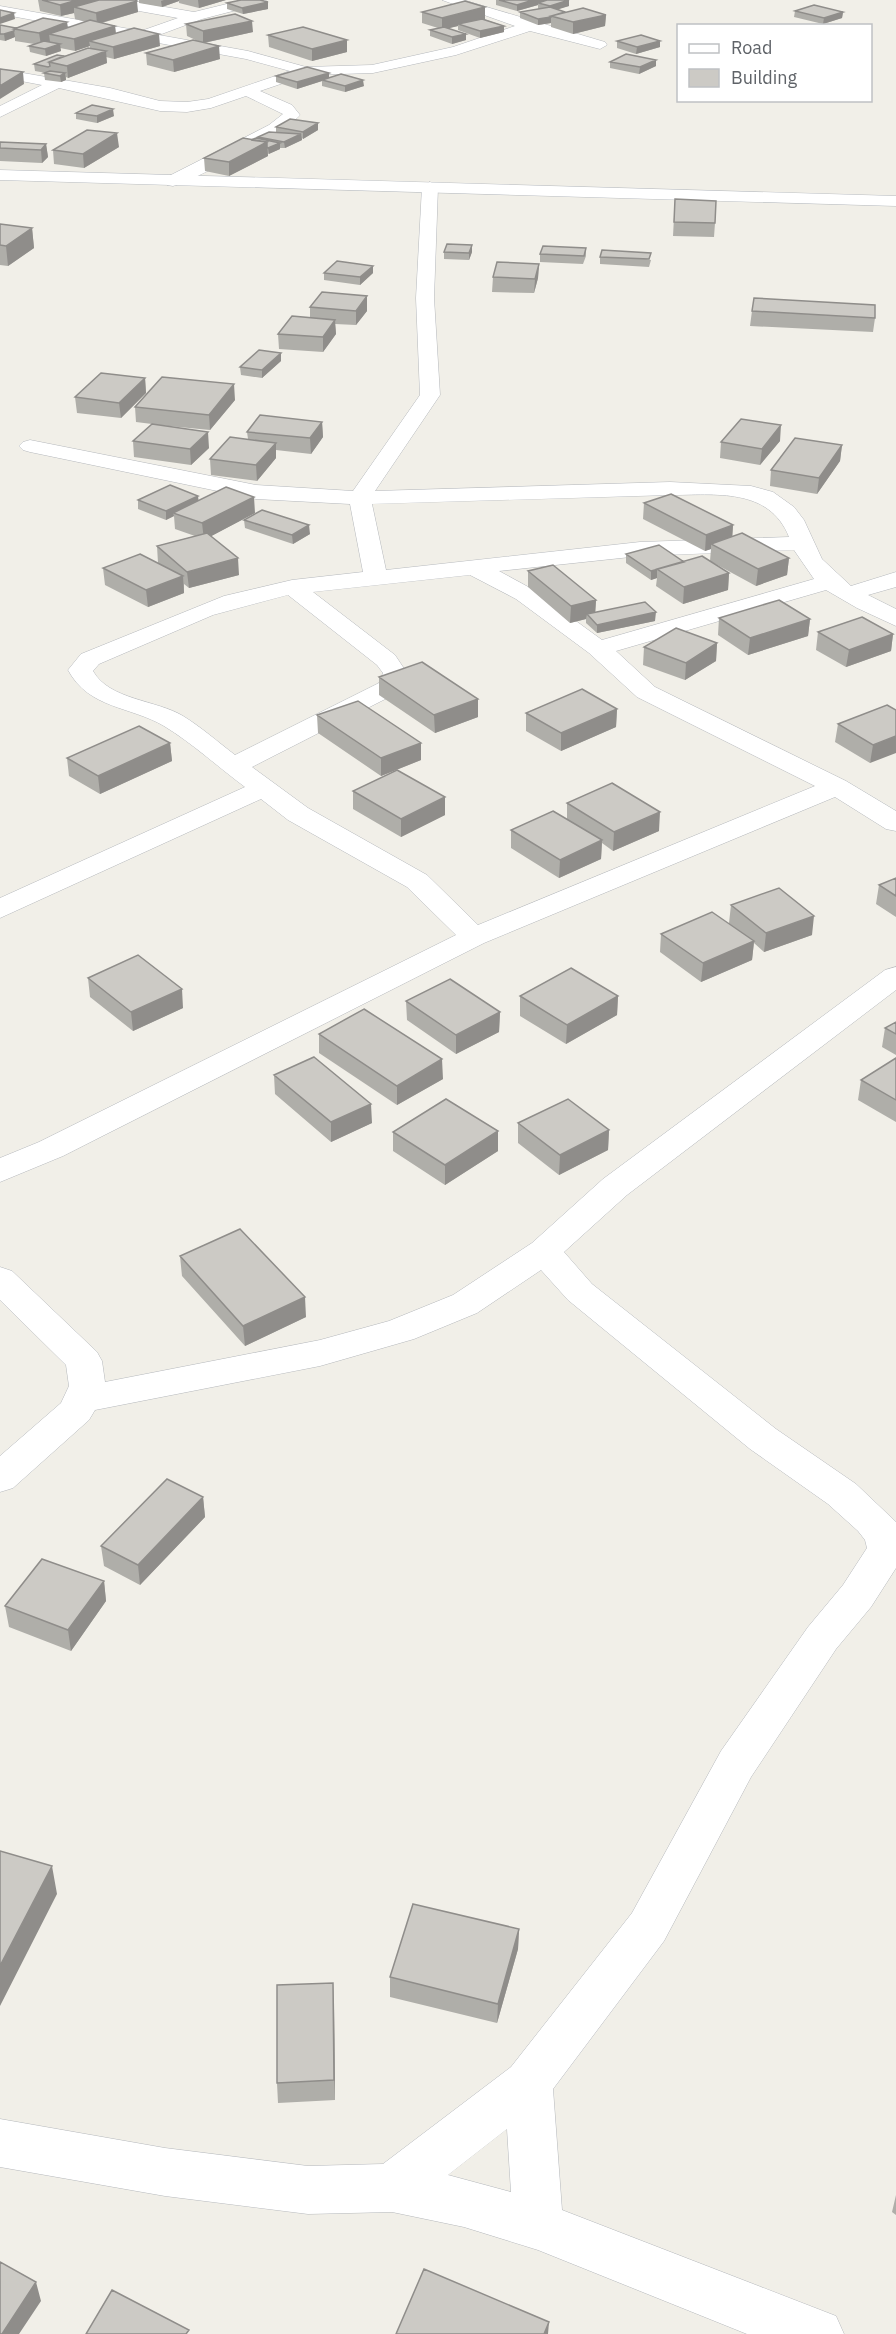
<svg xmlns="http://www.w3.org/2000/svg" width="896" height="2334" viewBox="0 0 896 2334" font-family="'IBM Plex Sans',sans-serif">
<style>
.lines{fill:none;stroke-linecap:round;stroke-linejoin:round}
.street-casing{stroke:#b5b8bc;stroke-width:1}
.secondary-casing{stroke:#b6babf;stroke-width:1}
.street{fill:#fff;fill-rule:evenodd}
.secondary{fill:#fff;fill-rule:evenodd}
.wall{fill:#afaea9}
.shaded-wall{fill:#8f8d8a}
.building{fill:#cccac5;stroke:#8f8d8a;stroke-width:1.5}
</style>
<rect width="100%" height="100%" fill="#f1efe8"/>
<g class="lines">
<g class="street-casing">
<path id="street" d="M125,0H146L142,3L194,12L243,0H266L264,3L202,19L159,35L248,51L306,67L372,65L453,47L515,26L442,0H463L605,42L607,45L600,49L530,31L456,55L373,73L307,75L260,91L292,105L300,115C289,130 193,181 173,186L167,185L165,181L167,177L269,125L283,114L246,96L211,108L187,112L160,111L59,88L0,117V106L42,85L0,77V69L110,88L160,101L187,102L208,99L290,71L246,59L0,14V6L141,31L178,18L128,9L123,3Z
M430,182L438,187L434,298L440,395L375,491L670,482L751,486L773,492L794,507L804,520L822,559L851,586L896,572V587L868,595L896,609V626L857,608L826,590L616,651L655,687L846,781L896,811V831L886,829L835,797L484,943L63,1156L0,1182V1158L39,1142L456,935L407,887L288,820L261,799L0,918V898L245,787C218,767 192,743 164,726C130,706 89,709 68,670L81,654L224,596L292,580L363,572L350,504L256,499L30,452L23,450L19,446L23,442L30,440L256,485L353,491L420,395L416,298L422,187ZM670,495C715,495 769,487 789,537L640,542L386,570L372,504ZM794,550L814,579L602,640L532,589L499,571L640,556ZM470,575L516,599L589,653L637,697L815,786L478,925L427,875L308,808L252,767L399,692L407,673L395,655L313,592ZM288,595L377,665L383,673L379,683L235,755C218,742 201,727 183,716C157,700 109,700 93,671L99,664L213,615Z
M896,967V990L627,1195L564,1252L592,1284L776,1429L856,1484L896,1522V1568L871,1607L836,1649L751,1777L664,1941L553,2089L562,2210L836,2316L844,2334H747L538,2250L464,2227L392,2212L308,2214L165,2196L0,2167V2119L165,2148L308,2166L383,2164L511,2067L632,1913L721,1751L808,1627L843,1585L867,1548L865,1540L858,1531L828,1504L750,1449L568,1300L541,1270L477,1313L414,1339L320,1366L95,1410L89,1420L13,1488L0,1492V1456L61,1403L69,1386L66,1365L0,1300V1267L12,1271L97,1352L102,1361L105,1382L320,1340L389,1321L453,1295L532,1243L603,1179L885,970ZM507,2129L511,2192L448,2175Z"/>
</g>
<g class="secondary-casing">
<path id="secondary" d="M0,170L896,196V206L0,180Z"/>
</g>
<use href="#street" class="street"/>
<use href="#secondary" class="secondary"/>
</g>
<path class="wall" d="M38,0H135L138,12L102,23L115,26L116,33L160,46L114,59L106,57L107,63L68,78L66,77V80L61,82L45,80L44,73H46L35,71L34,64L64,56L90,48V46L75,51L60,48L61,51L46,56L30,52L29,46L34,44L15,41V37L5,41L0,40V25L16,28H68L86,22L75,19L74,13L61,16L40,11Z
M139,0H226L199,8L179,3V1L162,7L139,3Z
M496,0H545L569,6L557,9L565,12L606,15L605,26L573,34L551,27V23L538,25L520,18V12L538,9V5L517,11L496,5Z
M268,2V9L243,14L227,9V3Z
M795,11L843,12L842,18L823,24L794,17Z
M422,12L485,19H484L504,26V32L480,38L458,30V26L448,28L466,40L452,44L430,36V30L438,28L422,23Z
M186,24L253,32L204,43L220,59L174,72L147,65L146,53L200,42L187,36Z
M268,35L347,40V52L312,61L269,47Z
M617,41L660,47L636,54L617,48Z
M656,60V66L639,74L610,68V62Z
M329,73V78L364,86L345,92L322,86V81L297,89L276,82V76Z
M76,113L114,116L97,123L76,119Z
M318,123V130L303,139L302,138V140L285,148H280V149L268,154V156L229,176L205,171L204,158L251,140L259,138L258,137L276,132V127Z
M0,142L46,144L48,157L42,163L0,161Z
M119,147L84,168L54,164L53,150Z
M675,199L715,223L714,237L673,236Z
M0,224L32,228L34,248L8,266L0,265Z
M586,248V256L583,264L540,262V254Z
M602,250L651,260L649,267L600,264V257Z
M444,252H472L469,260L444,259Z
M539,264L538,278L534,293L492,292L493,277Z
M324,273H373L360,285L324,280Z
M310,307L367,311L356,325L335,324L336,334L323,352L279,349L278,334L310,318Z
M752,311L875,318L873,332L750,326Z
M281,361L262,378L241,375L240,367Z
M145,378L146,393L121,418L77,413L75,397Z
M235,400L210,430L158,425L209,448L191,465L134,457L133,441L152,424L136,422L135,407Z
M322,422L323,437L311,454L276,450V458L257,481L211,475L210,459L248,439L247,432Z
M780,441L760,465L720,458L721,442Z
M842,445L840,461L817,494L770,486L771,470Z
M198,496V501L255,513L211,536L239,575L189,588L184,584V593L148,607L105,585L103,568L158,563L157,546L195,536L175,529L174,516L166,520L138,509V500Z
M644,503L733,525L732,537L789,558L787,575L756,586L710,561L711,549L705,551L643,519Z
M244,520L310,534L293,544L245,528Z
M626,554L684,562L729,573L728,590L683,604L656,586L657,578L651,580L626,563Z
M528,571L596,600L595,613L655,621L597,633L586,623V619L570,623L528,587Z
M719,618L810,619L808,636L748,655L718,635Z
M818,632L893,634L891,651L846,667L816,650Z
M717,643L716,661L685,680L643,665L644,647Z
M379,677L478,717L435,733L379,695Z
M887,705L870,763L835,742L838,724Z
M617,709L616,727L561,751L526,731V713Z
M317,715L421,760L381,776L318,733Z
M170,743L172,761L100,794L69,776L67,758Z
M353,791L445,815L401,837L353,809Z
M567,803L659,831L613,851L602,843L601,859L559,878L511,848V830L567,819Z
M896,878V917L876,904L879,885Z
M731,905L812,935L764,952L754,943L752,960L701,982L660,952L661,934L729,923Z
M88,978L183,1008L133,1031L90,997Z
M520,996H618L617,1015L566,1044L520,1016Z
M406,1001L500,1012L499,1032L456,1054L407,1020Z
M896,1022V1055L882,1047L885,1028Z
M319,1034L443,1079L397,1105L319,1053Z
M896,1058V1122L858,1100L861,1080Z
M274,1075L372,1123L331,1142L275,1094Z
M518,1123L609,1130L608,1150L559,1175L518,1143Z
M393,1132L498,1151L445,1185L393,1151Z
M180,1256L306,1317L245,1346L182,1276Z
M203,1497L205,1517L140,1585L104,1566L101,1546Z
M104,1581L106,1601L71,1651L9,1627L5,1606Z
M519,1929L518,1949L497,2023L390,1997V1977Z
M334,2002L335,2100L278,2103L277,2083Z
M896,2195V2215L892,2212Z"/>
<path class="shaded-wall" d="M77,0H102L74,7V13L61,16L60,5Z
M164,0H179V1L162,7L161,1Z
M198,0H226L199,8Z
M533,0H545V3H538V5L517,11V5Z
M569,0V6L550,12V6Z
M137,1L138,12L97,24L96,13Z
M268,2V9L243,14L242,8Z
M485,7V19L461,25L458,24V26L442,30V18Z
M843,12L842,18L823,24L824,18Z
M14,13L15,19L0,24V18Z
M606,15L605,26L573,34V22Z
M551,17V23L538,25V19Z
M252,21L253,32L203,43V31Z
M67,22L69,34H49L50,42L41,45L39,33Z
M115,26L116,38L89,41L90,46L75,51L74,39Z
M504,26V32L480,38V31Z
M14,31L15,37L5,41L4,34Z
M159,34L160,46L114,59L113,47Z
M466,34V40L452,44V37Z
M347,40V52L312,61V49Z
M660,41V47L636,54L637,47Z
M60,44L61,51L46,56L45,49Z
M219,46L220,59L174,72L173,60Z
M106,51L107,63L68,78L67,66Z
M656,60V66L639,74L640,67Z
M23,72L24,84L0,99V86Z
M65,73L66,80L61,82L60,76Z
M329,73V79L322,80V81L297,89V82Z
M363,80L364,86L345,92V86Z
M113,109L114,116L97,123V116Z
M318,123V130L303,139V132Z
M117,133L119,147L84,168L83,154Z
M301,134L302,140L285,148L284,142Z
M267,142L268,156L229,176V162Z
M280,143V149L269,154L268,148Z
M46,144L48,157L42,163L41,150Z
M32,228L34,248L8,266L6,246Z
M472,245V252L469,260V253Z
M539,264L538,278L534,293L535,279Z
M373,266V273L360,285V277Z
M367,296V311L356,325V311Z
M335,320L336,334L323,352V337Z
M281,353V361L262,378V370Z
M145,378L146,393L121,418L119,403Z
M234,384L235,400L210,430L209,415Z
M322,422L323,437L311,454L310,438Z
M781,425L780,441L760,465L762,449Z
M208,432L209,448L191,465L190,449Z
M276,443V458L257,481L256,465Z
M842,445L840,461L817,494L819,478Z
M198,496L199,504L173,513L174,516L166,520V511Z
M254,497L255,513L204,540L202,523Z
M309,525L310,534L293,544L292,535Z
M733,525L732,542L711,544V549L705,551L706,535Z
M238,558L239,575L189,588L187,572Z
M789,558L787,575L756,586L758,569Z
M657,569V578L651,580V571Z
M729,573L728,590L683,604L684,587Z
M183,576L184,593L148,607L146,590Z
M596,600L595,617L587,614L586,619L570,623L571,606Z
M656,612L655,621L597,633V625Z
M810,619L808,636L748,655L750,638Z
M893,634L891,651L846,667L849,650Z
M717,643L716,661L685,680L686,663Z
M478,699V717L435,733L434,715Z
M617,709L616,727L561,751V733Z
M896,736V753L870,763L873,745Z
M170,743L172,761L100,794L98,776Z
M421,743V760L381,776V758Z
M445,797V815L401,837V819Z
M660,812L659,831L613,851L614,832Z
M602,840L601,859L559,878L560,860Z
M814,916L812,935L764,952L766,933Z
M754,941L752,960L701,982L703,963Z
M182,989L183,1008L133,1031L131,1012Z
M618,996L617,1015L566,1044L567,1025Z
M500,1012L499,1032L456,1054V1035Z
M442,1059L443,1079L397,1105V1086Z
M371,1104L372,1123L331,1142V1122Z
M609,1130L608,1150L559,1175L560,1155Z
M498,1131V1151L445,1185V1165Z
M305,1297L306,1317L245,1346L243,1326Z
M203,1497L205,1517L140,1585L138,1565Z
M104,1581L106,1601L71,1651L68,1630Z
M52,1866L57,1894L0,2006V1966Z
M519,1929L518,1949L497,2023L498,2004Z
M333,1983L334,2002L335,2100L334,2080Z
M36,2282L41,2301L19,2334H2Z
M549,2322L548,2334H544Z"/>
<path class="building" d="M42,0H77L60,5Z
M99,0H135L137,1L96,13L74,7Z
M241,0H260L268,2L242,8L227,3Z
M499,0H533L517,5Z
M547,0H569L550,6L538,3Z
M465,1L485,7L442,18L422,12Z
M814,5L843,12L824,18L795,11Z
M550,7L565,12L551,16V17L538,19L520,12Z
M583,8L606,15L573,22L551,16Z
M0,10L14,13L0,18Z
M235,14L252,21L203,31L186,24Z
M43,18L67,22L39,33L14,29Z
M482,19L504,26L480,31L458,24Z
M90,20L115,26L74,39L49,34Z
M0,25L16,28L14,29V31L4,34H0Z
M303,27L347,40L312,49L268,35Z
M444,27L466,34L452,37L430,30Z
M134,28L159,34L113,47L89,41Z
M641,35L660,41L637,47L617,41Z
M193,40L219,46L173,60L146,53Z
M44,41L60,44L45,49L29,46Z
M88,48L106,51L67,66L49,62Z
M626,54L656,60L640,67L610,62Z
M57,55L64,56L49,62L50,66L48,67L34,64Z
M307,67L329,73L297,82L276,76Z
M0,69L23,72L0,86Z
M50,71L65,73L60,76L44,73Z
M341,74L363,80L345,86L322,80Z
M92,105L113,109L97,116L76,113Z
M290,119L318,123L303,132L276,127Z
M87,130L117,133L83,154L53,150Z
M269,132L301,134L284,142L258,137Z
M243,138L267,142L229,162L204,158Z
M256,138L280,143L268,148L267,147V142L251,140Z
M0,142L46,144L41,150L0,148Z
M675,199L716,201L715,223L674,222Z
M0,224L32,228L6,246L0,245Z
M447,244L472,245L469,253L444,252Z
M543,246L586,248L584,256L540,254Z
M602,250L651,253L649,259L600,257Z
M337,261L373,266L360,277L324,273Z
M497,262L539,264L535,279L493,277Z
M322,292L367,296L356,311L310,307Z
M754,298L875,305V318L752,311Z
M292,316L335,320L323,337L278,334Z
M259,350L281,353L262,370L240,367Z
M101,373L145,378L119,403L75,397Z
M162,377L234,384L209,415L135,407Z
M260,415L322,422L310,438L247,432Z
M741,419L781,425L762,449L721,442Z
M152,424L208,432L190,449L133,441Z
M230,437L276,443L256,465L210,459Z
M795,438L842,445L819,478L771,470Z
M170,485L198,496L166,511L138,500Z
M226,487L254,497L202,523L173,513Z
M671,494L733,525L706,535L644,503Z
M262,510L309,525L292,535L244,520Z
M207,533L238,558L187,572L157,546Z
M742,533L789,558L758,569L711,544Z
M659,545L684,562L651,571L626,554Z
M140,554L183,576L146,590L103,568Z
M702,556L729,573L684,587L657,569Z
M553,565L596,600L571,606L528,571Z
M779,600L810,619L750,638L719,618Z
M645,602L656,612L597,625L587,614Z
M862,617L893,634L849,650L818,632Z
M676,628L717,643L686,663L644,647Z
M422,662L478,699L434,715L379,677Z
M582,689L617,709L561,733L526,713Z
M358,701L421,743L381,758L317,715Z
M887,705L896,710V736L873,745L838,724Z
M139,726L170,743L98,776L67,758Z
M397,770L445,797L401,819L353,791Z
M612,783L660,812L614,832L567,803Z
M553,811L602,840L560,860L511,830Z
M896,878V896L879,885Z
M779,888L814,916L766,933L731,905Z
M712,912L754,941L703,963L661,934Z
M138,955L182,989L131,1012L88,978Z
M571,968L618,996L567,1025L520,996Z
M450,979L500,1012L456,1035L406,1001Z
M364,1009L442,1059L397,1086L319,1034Z
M896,1022V1034L885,1028Z
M314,1057L371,1104L331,1122L274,1075Z
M896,1058V1100L861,1080Z
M446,1099L498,1131L445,1165L393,1132Z
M568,1099L609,1130L560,1155L518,1123Z
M240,1229L305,1297L243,1326L180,1256Z
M167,1479L203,1497L138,1565L101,1546Z
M42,1559L104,1581L68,1630L5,1606Z
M0,1851L52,1866L0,1966Z
M413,1904L519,1929L498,2004L390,1977Z
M333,1983L334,2080L277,2083V1985Z
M0,2262L36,2282L2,2334H0Z
M424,2269L549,2322L544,2334H396Z
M112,2290L189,2330L186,2334H86Z"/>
<rect x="677" y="24" width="195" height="78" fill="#ffffff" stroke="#bfc1c3" stroke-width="1.5"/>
<rect x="689" y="44" width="30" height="9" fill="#ffffff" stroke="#bfc1c3" stroke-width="1.5"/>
<text x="731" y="54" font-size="18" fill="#5f6368">Road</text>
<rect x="689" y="69" width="30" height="18" fill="#cccac5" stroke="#bfc1c3" stroke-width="1.5"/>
<text x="731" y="84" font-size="18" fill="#5f6368">Building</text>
</svg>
